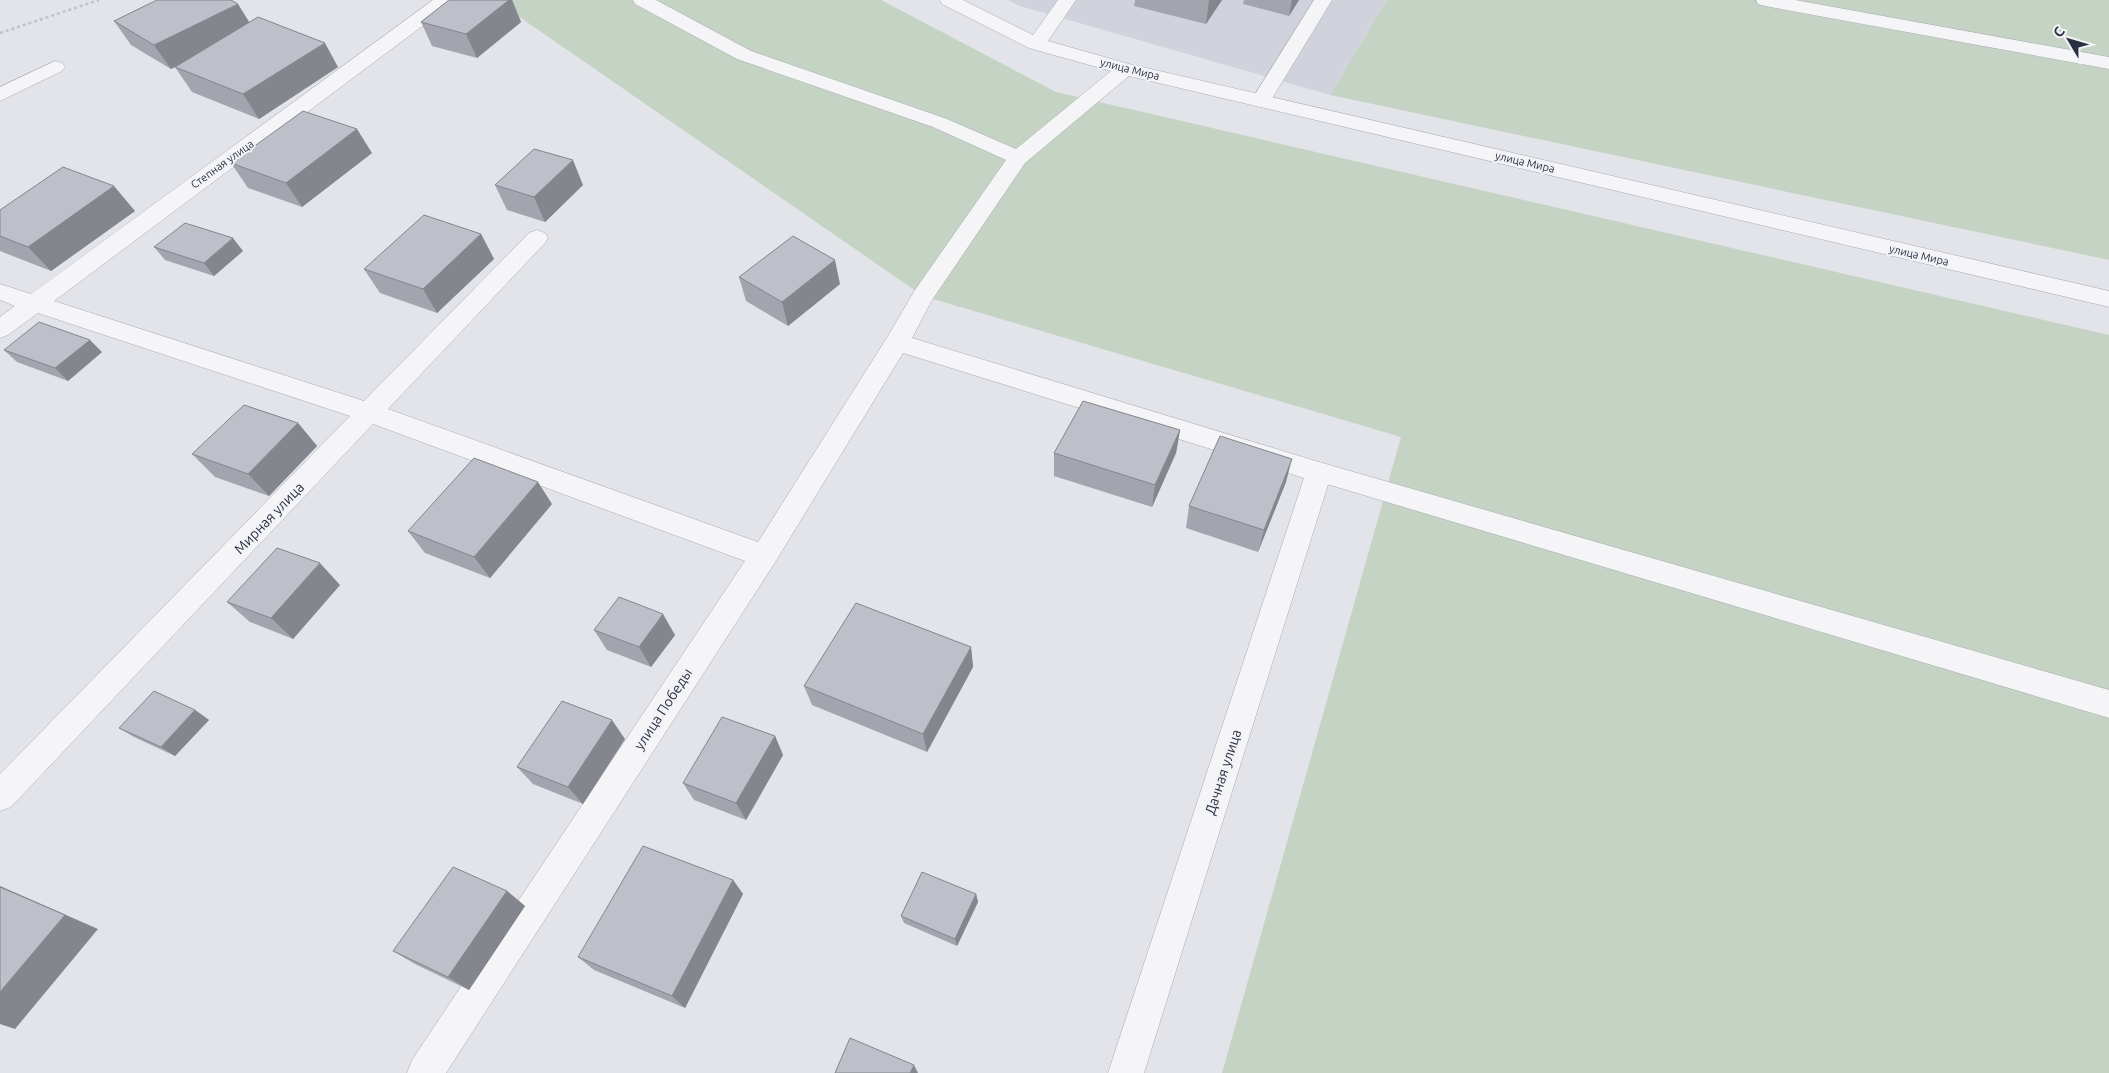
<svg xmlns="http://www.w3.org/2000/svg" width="2109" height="1073" viewBox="0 0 2109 1073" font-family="Ubuntu,sans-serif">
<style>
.built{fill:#d0d3db}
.green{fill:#c5d3c4}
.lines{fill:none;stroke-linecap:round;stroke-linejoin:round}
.lane-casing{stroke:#a7aab4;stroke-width:1}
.street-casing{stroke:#a7aab4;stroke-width:1}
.path{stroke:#c0c2c8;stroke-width:2.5;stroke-dasharray:3 3;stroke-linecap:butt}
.lane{fill:#f5f5f8;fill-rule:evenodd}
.street{fill:#f5f5f8;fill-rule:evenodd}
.wall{fill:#a3a4ad}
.shaded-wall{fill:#84868d}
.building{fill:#bdbfc9;stroke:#84868d}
.labels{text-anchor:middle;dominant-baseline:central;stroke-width:4;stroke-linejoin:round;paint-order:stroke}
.far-street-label{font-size:11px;fill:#2b3041;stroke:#f2f3f7}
.street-label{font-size:14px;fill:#2b3041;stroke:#f2f3f7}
</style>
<rect width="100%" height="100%" fill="#e2e4ea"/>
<path class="built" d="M1008,0H1387L1330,95L1020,6Z"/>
<path class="green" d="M495,0H881L1056,92L2109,335V1073H1222L1401,437L923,296Z
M1387,0H2109V260L1330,95Z"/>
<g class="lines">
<g class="lane-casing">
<path id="lane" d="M1314,0H1332L1268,105L1261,107L1254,105L1251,101Z
M1756,0H1795L2109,57V69L1765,6L1758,4Z
M1319,462L2109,690V718L1310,479L1306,472L1310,465Z"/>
</g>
<g class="street-casing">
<path id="street" d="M433,0H454L452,4L54,301L364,401L529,233L537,230L545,233L548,238L545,243L388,409L758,542L888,336L915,290L1006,160L933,127L737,59L635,4L633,0H656L751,51L947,119L1016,149L1111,71L1029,48L942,4L940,0H963L1033,35L1058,0H1076L1048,41L1129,64L2109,291V307L1129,76L1025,163L932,300L912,338L1319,462L1328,465L1332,472L1144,1073H1108L1304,478L903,353L774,564L446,1073H407L412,1060L745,561L373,424L11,807L0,811V774L350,416L38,313L8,335L0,338V317L15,306L0,300V284L31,294Z
M55,61L62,63L65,67L62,71L0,101V87Z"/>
</g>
<path class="path" d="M0,33L99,0"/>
<use href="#lane" class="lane"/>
<use href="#street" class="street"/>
</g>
<path class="wall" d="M449,0H512L521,22L477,58L432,46L421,22Z
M1135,0H1222L1206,24L1134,6Z
M1244,0H1299L1289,16L1243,4Z
M114,21L249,23L338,67L259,119L192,92L175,67L177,66L171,69L131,45Z
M372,153L302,207L248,188L231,163Z
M495,185H583L545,222L507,210Z
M0,210L135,211L51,271L0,251Z
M481,234L494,259L437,313L380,293L364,269Z
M154,247L243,251L214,276L165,260Z
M739,277L840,284L788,326L746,301Z
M4,350L102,352L68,381L17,362Z
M298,423L317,446L269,496L215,477L192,454Z
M1180,430L1176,453L1152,507L1054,476V453Z
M1286,482L1258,552L1186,528L1189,506Z
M552,504L490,578L425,553L408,531Z
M340,585L293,639L250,622L227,602Z
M594,630L675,635L651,667L607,650Z
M971,647L973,667L927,752L812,705L804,686Z
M195,710L209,720L175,756L134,737L119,728Z
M775,736L783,755L746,820L694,800L683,783Z
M625,739L583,804L533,784L517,767Z
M733,880L743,894L685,1008L594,970L578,957Z
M507,891L525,906L469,990L415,964L393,951Z
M976,894L978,902L957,946L904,923L901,916Z"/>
<path class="shaded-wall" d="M509,0H512L521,22L477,58L466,34Z
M1209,0H1222L1206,24Z
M1292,0H1299L1289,16Z
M238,4L253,28L171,69L154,45Z
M325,43L338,67L259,119L243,94Z
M357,129L372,153L302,207L286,183Z
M573,160L583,185L545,222L534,197Z
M114,186L135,211L51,271L28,247Z
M481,234L494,259L437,313L423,289Z
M233,238L243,251L214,276L204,263Z
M835,260L840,284L788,326L782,302Z
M90,340L102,352L68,381L55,368Z
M298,423L317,446L269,496L248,474Z
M1180,430L1176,453L1152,507L1155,485Z
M1292,459L1286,482L1258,552L1264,530Z
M538,482L552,504L490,578L474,557Z
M320,563L340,585L293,639L271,618Z
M663,614L675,635L651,667L639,647Z
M971,647L973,667L927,752L923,734Z
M195,710L209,720L175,756L161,747Z
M612,720L625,739L583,804L568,787Z
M775,736L783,755L746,820L736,803Z
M733,880L743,894L685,1008L672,996Z
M0,886L98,929L15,1029L0,1024Z
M507,891L525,906L469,990L448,977Z
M976,894L978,902L957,946L955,939Z
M914,1065L918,1073H910Z"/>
<path class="building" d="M157,0H231L238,4L154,45L114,21Z
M449,0H509L466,34L421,22Z
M258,17L325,43L243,94L175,67Z
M303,111L357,129L286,183L231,163Z
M534,149L573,160L534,197L495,185Z
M63,167L114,186L28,247L0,236V210Z
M424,215L481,234L423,289L364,269Z
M185,223L233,238L204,263L154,247Z
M793,236L835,260L782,302L739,277Z
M39,322L90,340L55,368L4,350Z
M1083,401L1180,430L1155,485L1054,453Z
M244,405L298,423L248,474L192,454Z
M1220,436L1292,459L1264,530L1189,506Z
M474,458L538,482L474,557L408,531Z
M277,548L320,563L271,618L227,602Z
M619,597L663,614L639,647L594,630Z
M856,603L971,647L923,734L804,686Z
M154,691L195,710L161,747L119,728Z
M562,701L612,720L568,787L517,767Z
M722,717L775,736L736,803L683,783Z
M643,846L733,880L672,996L578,957Z
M453,867L507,891L448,977L393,951Z
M922,872L976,894L955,939L901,916Z
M0,887L65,915L0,992Z
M850,1038L914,1065L910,1073H835Z"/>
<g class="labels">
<g class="far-street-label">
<text transform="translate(1130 69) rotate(14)">улица Мира</text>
<text transform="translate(1525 162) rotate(13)">улица Мира</text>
<text transform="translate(222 164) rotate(-36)">Степная улица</text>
<text transform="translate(1919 255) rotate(13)">улица Мира</text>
</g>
<g class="street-label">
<text transform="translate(269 518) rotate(-46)">Мирная улица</text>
<text transform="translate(663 709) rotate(-57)">улица Победы</text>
<text transform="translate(1223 772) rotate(-72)">Дачная улица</text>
</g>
</g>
<g transform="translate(2069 40) rotate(308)" stroke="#f2f3f7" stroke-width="4" paint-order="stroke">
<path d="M0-4L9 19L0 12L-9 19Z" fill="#2b3041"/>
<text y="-8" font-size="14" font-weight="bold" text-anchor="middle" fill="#2b3041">С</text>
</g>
</svg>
